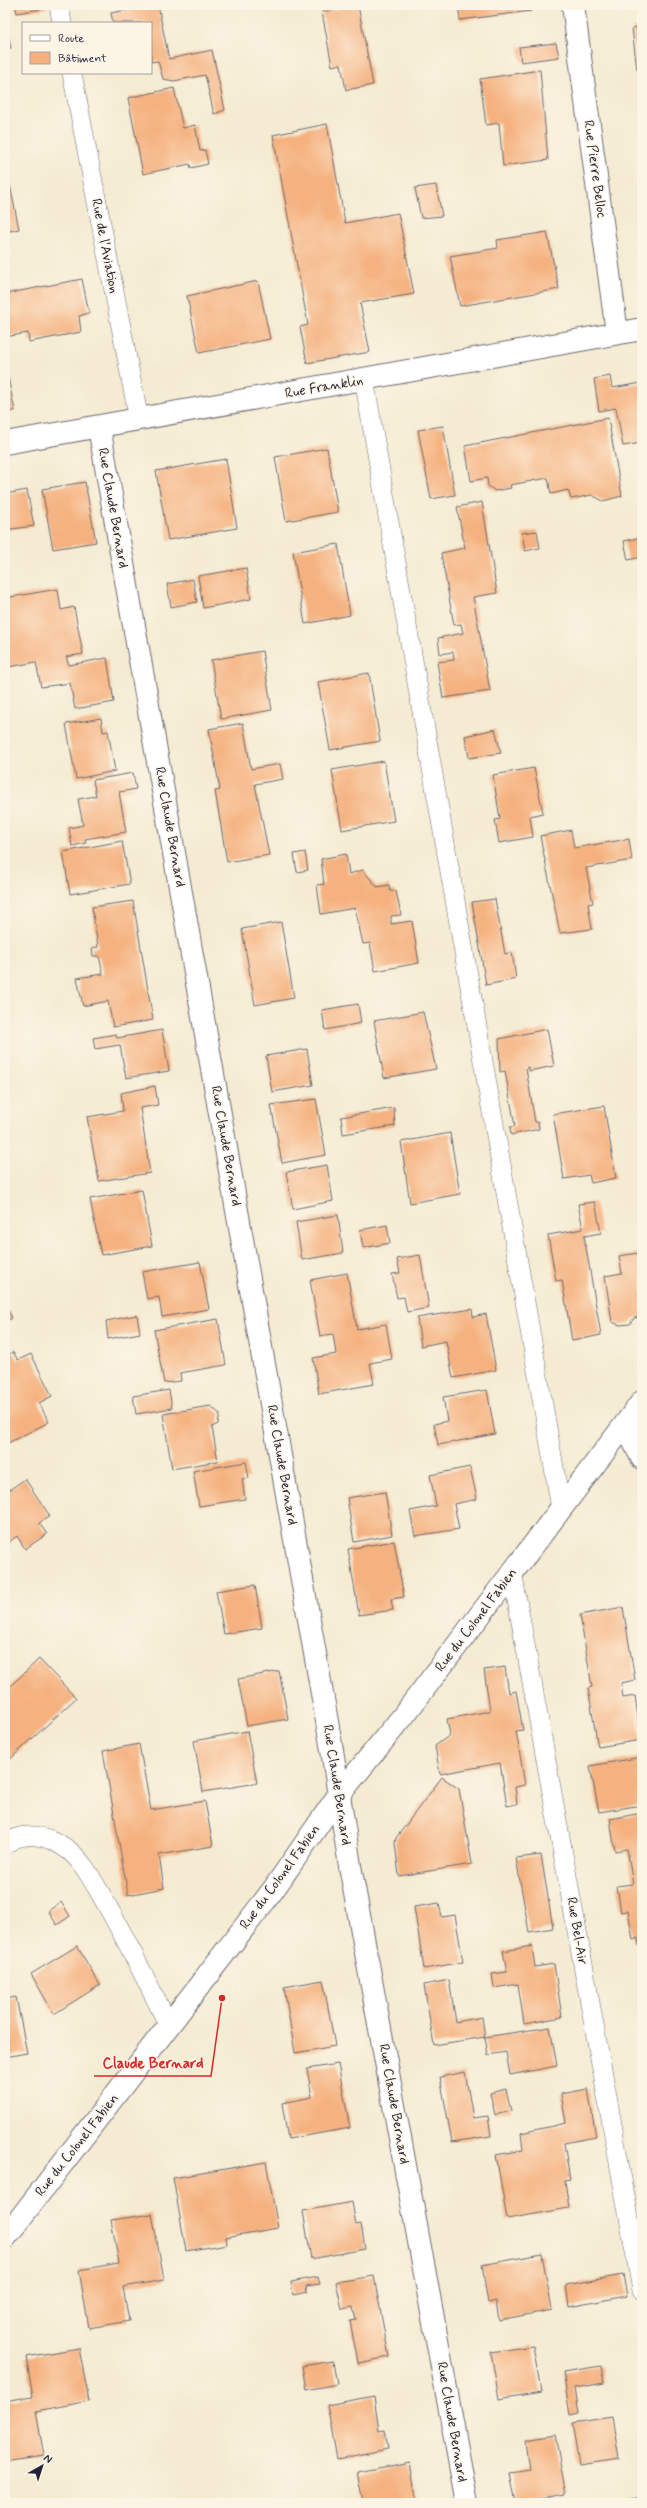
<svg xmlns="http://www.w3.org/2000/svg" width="647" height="2508" viewBox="0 0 647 2508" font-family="Mynerve,sans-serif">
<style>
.building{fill:#f5b280}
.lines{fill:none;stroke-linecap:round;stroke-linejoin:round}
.lane-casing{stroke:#6c6870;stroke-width:20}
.street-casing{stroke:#6c6870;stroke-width:24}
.lane{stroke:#fff;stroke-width:19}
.street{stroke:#fff;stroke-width:22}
.labels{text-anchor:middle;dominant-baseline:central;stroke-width:3;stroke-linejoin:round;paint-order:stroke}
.street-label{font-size:14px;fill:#22223b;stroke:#fcf5e5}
.leader{fill:none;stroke:#d62828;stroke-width:1.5}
.callout-dot{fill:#d62828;stroke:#fcf5e5;stroke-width:1.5}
.callout-label{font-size:15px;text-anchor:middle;font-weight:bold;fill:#d62828;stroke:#fcf5e5;stroke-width:3;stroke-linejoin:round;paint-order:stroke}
</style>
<rect width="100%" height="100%" fill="#fcf5e5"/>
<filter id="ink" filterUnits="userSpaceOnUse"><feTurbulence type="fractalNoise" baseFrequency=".025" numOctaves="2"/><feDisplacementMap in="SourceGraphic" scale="8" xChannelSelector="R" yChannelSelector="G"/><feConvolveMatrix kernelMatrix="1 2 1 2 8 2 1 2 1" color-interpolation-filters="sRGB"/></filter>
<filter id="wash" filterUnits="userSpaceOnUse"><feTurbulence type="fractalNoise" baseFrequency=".012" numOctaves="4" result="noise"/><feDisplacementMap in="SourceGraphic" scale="16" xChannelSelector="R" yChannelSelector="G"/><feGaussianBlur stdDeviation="0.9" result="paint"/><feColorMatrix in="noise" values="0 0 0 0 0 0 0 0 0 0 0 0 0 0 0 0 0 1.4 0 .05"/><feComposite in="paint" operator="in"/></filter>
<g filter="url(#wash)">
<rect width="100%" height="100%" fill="#f4ebd2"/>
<g id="blocks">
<path class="building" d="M15,5H46L47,8L17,13Z
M153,5H158L169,59L212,50L225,110L214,114L205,75L174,81L163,79L158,61L151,62V23H113L111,13Z
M358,5L373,85L346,90L341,64L332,66L322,12Z
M458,5H530L531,11L460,20Z
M637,5H642V20H639Z
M5,21L11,48L5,50Z
M642,27V69L637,70L632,28Z
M556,43L559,57L521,62L519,47Z
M540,70L548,160L503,166L499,123L486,125L480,79Z
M174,88L183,128L195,125L200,151L205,150L208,164L191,168L190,164L143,174L128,98Z
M327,124L345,223L398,213L414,294L360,303L370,352L307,363L300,327L308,325L273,135Z
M10,185L19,229L5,232V186Z
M436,185L442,216L421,218L415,188Z
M547,232L559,289L460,306L450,256L498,248L497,240Z
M82,279L89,313L79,316L81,332L29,342L28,333L5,337V294Z
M258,281L270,339L199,353L187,296Z
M5,363L15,411L5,412Z
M610,376L612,388L642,383V443L623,446L616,408L599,411L594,379Z
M608,418L622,496L603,501L592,495L571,499L568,490L551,494L548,478L510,485L511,488L495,491L488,486L487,478L471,481L465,446Z
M443,426L455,495L431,499L418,430Z
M327,448L338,512L286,521L275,457Z
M226,459L237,528L168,540L156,471Z
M85,482L96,542L53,549L42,489Z
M27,490L34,526L5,530V494Z
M482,502L497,593L473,597L490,691L443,698L437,662L454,660L453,652L440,654L438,638L463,633L461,624L454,625L441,553L465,548L457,507Z
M537,531L540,548L525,551L522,533Z
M638,538L642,557L628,560L624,541Z
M338,544L350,615L305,624L293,552Z
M246,568L251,599L203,608L198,576Z
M193,579L197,602L171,607L167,584Z
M58,589L61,610L74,607L83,654L66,657L69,665L107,658L114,702L75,709L70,683L41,687L36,662L9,667L5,646V598Z
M262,651L272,710L221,719L211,660Z
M369,673L380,741L330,750L318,682Z
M101,718L103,732L108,731L115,771L76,779L66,724Z
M243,723L251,769L280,764L283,779L255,784L269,855L227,862L215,791L220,790L209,729Z
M495,729L501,753L469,758L465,736Z
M384,761L394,821L342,830L332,770Z
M534,768L543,813L530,816L533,837L499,843L495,820L500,819L493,775Z
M133,773L136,789L119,792L126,832L85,839L86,843L72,846L69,828L83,825L78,799L96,796L93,780Z
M571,830L574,848L629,839L632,860L586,868L593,903L588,904L592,929L560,933L540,836Z
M122,841L130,884L70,894L63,852Z
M305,852L308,870L297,872L294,854Z
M346,854L349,874L363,870L377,887L389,885L390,891H396L401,915L391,916V924L412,921L419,963L375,971L370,943L363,944L355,908L321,914L317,885L324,884L321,859Z
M495,899L505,954L512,952L516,979L486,985L472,902Z
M133,901L153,1020L113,1027L108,1001L83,1006L77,978L103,974L99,956H93L92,948L98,947L92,907Z
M281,922L294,998L255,1005L242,929Z
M358,1004L361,1023L325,1030L322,1010Z
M423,1012L436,1069L384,1078L374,1021Z
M547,1029L554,1066L529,1071L528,1067L526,1068L535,1122H538L539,1129L511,1135L510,1127L515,1126L505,1071L500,1072L499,1039Z
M162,1030L169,1071L126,1078L120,1045L95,1049L93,1038L116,1034L117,1038Z
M307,1049L313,1085L272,1092L266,1056Z
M155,1086L158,1105L140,1108L150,1173L99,1181L87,1117L123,1111L121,1093Z
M316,1099L326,1155L282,1163L271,1105Z
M604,1106L616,1178L591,1183L589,1175L564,1179L553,1114Z
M394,1108L395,1126L343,1134L341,1117Z
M450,1133L460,1194L410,1203L401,1142Z
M327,1165L333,1201L293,1209L286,1172Z
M142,1190L152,1246L101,1255L90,1199Z
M595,1202L601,1233L584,1236L601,1335L572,1341L562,1280L556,1281L548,1235L583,1229L578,1204Z
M338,1215L343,1253L302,1260L296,1222Z
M642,1217V1236H641L638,1218Z
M387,1225L390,1243L363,1248L360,1230Z
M638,1253L642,1273V1317L634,1318L630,1324L620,1325L612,1322L605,1276L622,1273L619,1256Z
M420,1255L429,1308L407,1312L404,1297L397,1298L392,1274L400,1273L397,1259Z
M200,1262L209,1309L162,1317L159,1297L147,1299L142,1272Z
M347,1273L357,1329L386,1324L392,1359L370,1363L374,1384L319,1394L313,1358L336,1354L333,1334L320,1336L310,1280Z
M5,1304L12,1318L5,1322Z
M472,1309L473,1317L486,1314L496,1370L453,1378L446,1341L421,1346L417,1318Z
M137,1315L140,1333L108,1339L106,1321Z
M218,1319L226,1365L180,1373L181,1381L164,1383L154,1330Z
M13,1352L18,1360L31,1354L52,1396L39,1403L49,1422L8,1443L5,1436V1356Z
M169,1390L172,1408L136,1414L133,1396Z
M487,1390L495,1434L438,1445L434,1424L447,1421L443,1397Z
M210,1406L220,1414L218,1424L212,1427L218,1461L172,1469L163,1414Z
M246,1462L249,1478L242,1479L245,1499L199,1506L193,1471Z
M470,1467L477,1499L454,1504L459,1529L415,1536L410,1511L436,1506L430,1475Z
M25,1479L50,1516L39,1523L47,1534L25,1549L17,1536L5,1545V1493Z
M385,1492L392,1535L354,1542L347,1498Z
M394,1541L404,1597L391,1599L393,1610L359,1615L348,1549Z
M255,1585L262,1628L224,1634L216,1591Z
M623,1607L635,1680L621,1683L623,1698L635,1696L641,1740L598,1747L588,1688L592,1687L580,1615Z
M39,1659L76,1698L5,1764V1691Z
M505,1667L509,1693L516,1691L523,1730L516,1731L525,1785L515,1787L517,1804L507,1806L500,1763L440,1774L435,1746L450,1735L447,1719L490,1711L484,1670Z
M279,1671L288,1719L247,1726L238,1679Z
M247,1731L257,1783L203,1792L194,1741Z
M139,1744L151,1810L205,1801L213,1846L159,1855L164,1888L128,1895L103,1751Z
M642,1757V1805L599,1812L590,1766Z
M442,1777L459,1789L472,1864L399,1876L395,1843L396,1838Z
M642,1813V1946L639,1947L638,1938L633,1940L628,1911L621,1912L617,1886L633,1884L627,1849L615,1851L610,1819Z
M541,1855L553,1928L529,1932L516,1858Z
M61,1902L70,1916L57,1925L48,1911Z
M439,1903L442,1917L455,1915L463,1962L424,1969L414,1907Z
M77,1946L100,1985L54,2014L31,1974Z
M532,1946L535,1967L554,1964L562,2017L524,2024L518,1984L494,1988L492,1974L507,1972L503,1951Z
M323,1980L335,2046L295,2053L284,1987Z
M449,1980L456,2022L482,2017L485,2037L434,2045L424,1985Z
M16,1997L27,2053L5,2057V1999Z
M550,2027L557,2066L510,2075L506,2052L488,2055L485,2037Z
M338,2064L350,2128L288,2139L282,2103L312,2097L307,2069Z
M465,2072L473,2118L488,2116L491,2136L452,2142L440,2077Z
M506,2089L511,2111L495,2115L490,2093Z
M588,2089L596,2137L564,2143L570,2180L565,2181L569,2208L507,2219L496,2155L523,2150L521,2133L566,2123L561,2094Z
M266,2162L278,2228L226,2237L227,2244L186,2251L173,2178Z
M352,2202L356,2225L361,2224L365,2249L311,2259L303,2211Z
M152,2214L164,2280L123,2287L129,2321L89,2328L79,2270L119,2263L111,2220Z
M542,2254L552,2310L499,2320L496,2301L488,2303L482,2265Z
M623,2275L627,2296L569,2307L566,2285Z
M374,2276L389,2357L358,2363L350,2321L356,2320L353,2307L342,2309L336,2282Z
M318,2277L320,2284L306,2286L307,2292L293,2295L291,2282Z
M533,2346L541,2392L499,2399L491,2352Z
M79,2348L89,2401L36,2411L44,2456L5,2462V2401L33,2396L26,2357Z
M333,2361L337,2384L306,2390L302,2366Z
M601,2366L604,2383L575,2388L579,2413L570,2415L563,2372Z
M374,2396L379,2431L385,2430L388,2449L337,2459L327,2405Z
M612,2417L619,2459L579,2465L572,2423Z
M555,2435L566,2494L516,2503L510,2473L530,2470L526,2440Z
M410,2462L417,2503H363L357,2472Z
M642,2498V2503H618V2502Z"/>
</g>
</g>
<g filter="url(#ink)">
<use href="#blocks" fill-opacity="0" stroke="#6c6870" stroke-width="1"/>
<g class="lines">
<g class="lane-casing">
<path id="lane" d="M59,5L62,23
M72,73L139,420
M364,379L561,1508
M512,1572L642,2290
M5,1845C21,1830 47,1835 64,1847C82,1858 94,1883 104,1900C127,1941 148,1983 169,2026"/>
</g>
<g class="street-casing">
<path id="street" d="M573,5L617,333
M99,427L332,1750L350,1866L467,2503
M5,443L642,329
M625,1425L642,1458
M5,2238L273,1890L338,1796L404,1715L642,1402"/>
</g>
<use href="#lane" class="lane"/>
<use href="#street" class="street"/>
</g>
</g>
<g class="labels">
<g class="street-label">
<text transform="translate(595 169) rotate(82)">Rue Pierre Belloc</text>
<text transform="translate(105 246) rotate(79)">Rue de l'Aviation</text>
<text transform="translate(324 387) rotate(-10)">Rue Franklin</text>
<text transform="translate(113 508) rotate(80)">Rue Claude Bernard</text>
<text transform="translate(170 827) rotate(80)">Rue Claude Bernard</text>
<text transform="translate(226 1146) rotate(80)">Rue Claude Bernard</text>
<text transform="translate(282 1465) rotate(80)">Rue Claude Bernard</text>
<text transform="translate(476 1620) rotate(-53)">Rue du Colonel Fabien</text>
<text transform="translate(337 1785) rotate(81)">Rue Claude Bernard</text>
<text transform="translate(280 1877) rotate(-54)">Rue du Colonel Fabien</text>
<text transform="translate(577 1931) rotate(80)">Rue Bel-Air</text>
<text transform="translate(394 2104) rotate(80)">Rue Claude Bernard</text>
<text transform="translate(77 2145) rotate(-52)">Rue du Colonel Fabien</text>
<text transform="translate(452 2422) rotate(80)">Rue Claude Bernard</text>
</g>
</g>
<path class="leader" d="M222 1998L211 2076H94"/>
<circle class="callout-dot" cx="222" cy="1998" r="4"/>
<g class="callout-label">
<text x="153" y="2068">Claude Bernard</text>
</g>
<rect width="647" height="2508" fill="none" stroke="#fcf5e5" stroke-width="20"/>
<rect x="22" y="22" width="130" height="52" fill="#fcf5e5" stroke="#a5a1a1"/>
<rect x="30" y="35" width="20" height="6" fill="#ffffff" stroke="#a5a1a1"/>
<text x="58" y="42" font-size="12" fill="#22223b">Route</text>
<rect x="30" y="52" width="20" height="12" fill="#f5b280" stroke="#a5a1a1"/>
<text x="58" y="62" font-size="12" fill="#22223b">Bâtiment</text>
<g transform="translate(42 2466) rotate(39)" stroke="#fcf5e5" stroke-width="3" paint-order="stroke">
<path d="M0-3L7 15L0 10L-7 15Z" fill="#22223b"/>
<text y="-6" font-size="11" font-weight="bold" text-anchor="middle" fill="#22223b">N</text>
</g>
</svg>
